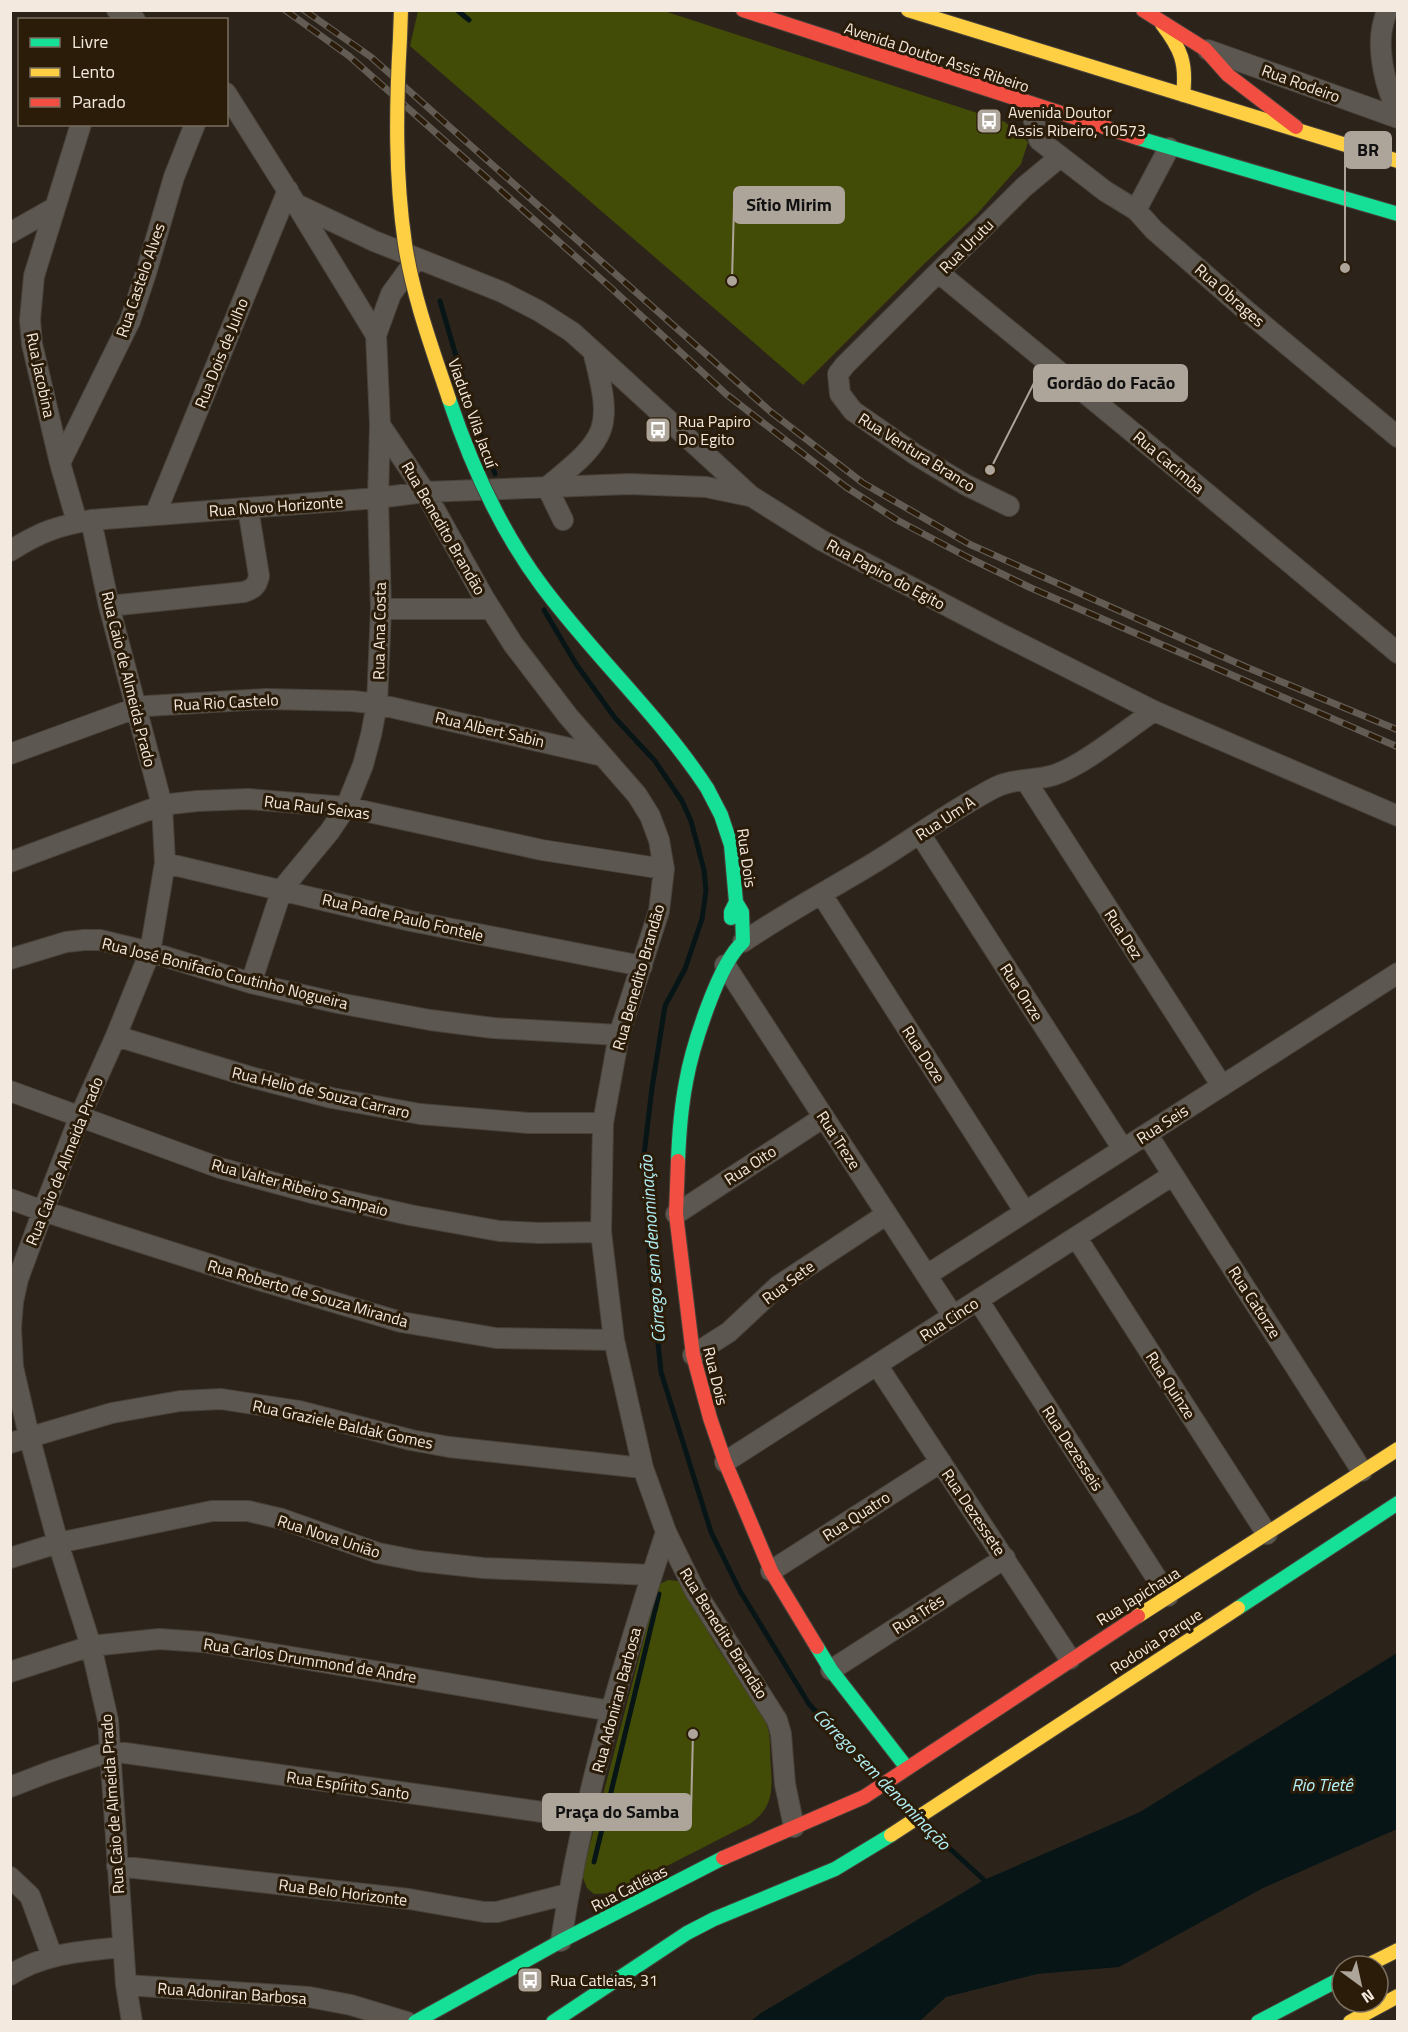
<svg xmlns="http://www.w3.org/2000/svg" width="1408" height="2032" viewBox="0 0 1408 2032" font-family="'Titillium Web',sans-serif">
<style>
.green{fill:#424c06}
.water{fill:#071516}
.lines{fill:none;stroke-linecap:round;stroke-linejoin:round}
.stream{stroke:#071516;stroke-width:5}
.street-casing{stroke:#49423a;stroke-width:22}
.fast-casing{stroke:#49423a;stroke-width:16}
.slow-casing{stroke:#49423a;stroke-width:16}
.jam-casing{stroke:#49423a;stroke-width:16}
.street{stroke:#5c5750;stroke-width:20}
.fast{stroke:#16e098;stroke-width:14}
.slow{stroke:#ffcf43;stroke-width:14}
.jam{stroke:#f24e42;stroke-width:14}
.rail-casing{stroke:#625c55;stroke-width:7}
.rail{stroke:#2a1c09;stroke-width:4.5;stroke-dasharray:14;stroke-linecap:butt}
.fast-bridge-casing{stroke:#49423a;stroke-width:16;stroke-linecap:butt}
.slow-bridge-casing{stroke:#49423a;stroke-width:16;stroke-linecap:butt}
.fast-bridge{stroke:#16e098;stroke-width:14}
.slow-bridge{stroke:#ffcf43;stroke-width:14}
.labels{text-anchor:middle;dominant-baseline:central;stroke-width:6;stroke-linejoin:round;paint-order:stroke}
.street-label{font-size:16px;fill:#f3e9de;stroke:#2a1c09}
.poi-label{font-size:16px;fill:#f3e9de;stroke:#2a1c09;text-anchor:start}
.water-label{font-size:18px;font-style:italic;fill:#b1eff6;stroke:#2a1c09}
.leader{fill:none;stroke:#ada49a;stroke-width:2}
.callout-dot{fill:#ada49a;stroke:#2a1c09;stroke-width:2}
.callout{fill:#ada49a;stroke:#ada49a;stroke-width:2}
.callout-label{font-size:18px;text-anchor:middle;font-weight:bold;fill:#111}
</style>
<rect width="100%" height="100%" fill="#2c241b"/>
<path class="green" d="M418,11H664L1005,122L1028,142L1021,164L977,214L924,264L803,385L410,46Z
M668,1580L678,1581L685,1587C695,1605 704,1625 715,1644C730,1668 759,1699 767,1725C770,1734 770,1743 770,1752C771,1781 778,1804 751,1823L614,1893L594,1894L587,1888L582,1875L658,1585Z"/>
<path class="water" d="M1397,1653V1829L1263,1888L1119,1967L1037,1974L946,1997L920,2021H751L761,2013L984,1880L1140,1812Z"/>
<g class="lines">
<path class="stream" d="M457,10L469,20
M440,301L469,401L495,474
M544,610L576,664L597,693L615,718L655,761L682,801L691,821L704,870L706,891L702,919L685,969L665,1006L652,1088L644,1155L650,1265L661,1372L711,1532L740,1591L809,1704L878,1780
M889,1791L912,1814
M923,1824L984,1880
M594,1862L659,1594"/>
<g class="street-casing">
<path id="street" d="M117,10L135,20
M1387,10C1385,17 1383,23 1382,29C1378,50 1385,91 1398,109
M1208,50L1398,118
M226,93L296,204L374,241L502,292L539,311L572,332L593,351L751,496L821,540L1001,634L1154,711L1398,816
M1030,106L1039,140L1105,191L1136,210L1154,230L1249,313L1398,437
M296,204L376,335
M1136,210L1169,148
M10,233L54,208
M939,273L1175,467L1398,653
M380,425L425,492L484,598L513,644L568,716L637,795L650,816L659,840L664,869L659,911L619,1035L603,1123L601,1232L614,1340L643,1468L666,1532L695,1591L777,1720L781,1734L785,1784L794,1827
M60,463L130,321L146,273L174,177L195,124
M547,487C610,436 613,429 593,351
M547,487L563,520
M1009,506L966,485L916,455L853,411L840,394L838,374L845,365L1024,187L1060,157
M155,515L288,190
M91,520L109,606L162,805L165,863L150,952L116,1036L80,1116L43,1211L18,1279L13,1302L11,1328L13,1367L29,1436L58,1543L91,1646L108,1720L126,1985L132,2022
M77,522L60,463L32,344L30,320L34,276L81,124
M10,551C40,532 57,526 91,520L378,498L425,492L629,484L706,487L749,496
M109,606L244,592C253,589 257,586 259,576L248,508
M381,609H490
M10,754L136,708L147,706L266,699L353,701L377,704L603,756
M1026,781L1222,1086
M920,834L1123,1149
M10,862L162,805L197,801L248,799L346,807L542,850L664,869
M165,863L411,921L642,966
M822,895L1025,1212
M743,942C784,914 829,890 872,864C913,839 953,809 996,787C1014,778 1035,781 1054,775C1084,765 1126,730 1154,711
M10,959L66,942L84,940H100L150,952L251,983L338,1003L430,1020L493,1028L619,1035
M725,965L953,1316
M251,983L282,889L330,831L346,807L363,765L371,735L377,704L381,609L378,498L380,425L376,335L391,294L415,261
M116,1036L254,1078L332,1098L420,1114L528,1123H603
M10,1091L220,1168L312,1193L410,1215L499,1231L540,1233L601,1232
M1147,1134L1362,1471
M10,1199L43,1211L249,1277L401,1322L496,1338L614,1340
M676,1214L824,1117
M1076,1237L1267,1534
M927,1275L1398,973
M978,1300L1168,1596
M693,1355L729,1332L778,1286L887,1214
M877,1365L1070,1659
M10,1443L112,1413L180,1401L221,1399L299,1411L411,1440L449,1447L643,1468
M725,1462L1173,1175
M10,1558L58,1543L212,1511H248L282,1519L378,1553L419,1561L483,1568L652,1575
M771,1571L941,1462
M831,1670L1005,1558
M10,1672L91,1646L159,1639L203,1642L611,1711
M10,1787L49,1772L111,1751L585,1818
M117,1866L409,1899L484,1912H497L568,1894
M10,1877L30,1896L52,1956
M561,1941C582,1802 622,1665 666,1532
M10,1975C45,1953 83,1951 123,1947
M126,1985L309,1997L351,2005L407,2022"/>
</g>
<g class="fast-casing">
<path id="fast" d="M1138,138L1398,214
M707,788L721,815L731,845L736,902L731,912V918
M678,1161C679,1134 681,1108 686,1082C692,1048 718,964 743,942L742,912L736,902
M1238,1608L1398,1503
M817,1647L831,1670L907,1768
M415,2022L561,1941L723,1858
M553,2022L687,1933L714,1919L835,1869L891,1835
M1258,2022L1342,1978"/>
</g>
<g class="slow-casing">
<path id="slow" d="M908,10L1398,161
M1162,24C1181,49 1187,63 1183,95
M400,38L401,10
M1138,1616L1398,1449
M891,1835L1238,1608
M1366,1966L1398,1950
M1350,2022L1398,1996"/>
</g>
<g class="jam-casing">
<path id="jam" d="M743,10L1138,138
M1143,10L1205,49L1228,75L1296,127
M678,1161L676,1214L693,1355L710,1418L725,1462L771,1571L817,1647
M723,1858L864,1797L1138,1616"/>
</g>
<use href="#street" class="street"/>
<use href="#fast" class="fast"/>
<use href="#slow" class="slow"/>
<use href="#jam" class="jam"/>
<g class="rail-casing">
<path id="rail" d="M285,10L349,56L610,287L726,394L846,487L897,520L969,558L1031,588L1398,747
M304,10L371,57L771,412L863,483L969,544L1246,667L1398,730"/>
</g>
<use href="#rail" class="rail"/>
<g class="fast-bridge-casing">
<path id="fast-bridge" d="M449,399C471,465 500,530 542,586C594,656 659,715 707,788"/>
</g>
<g class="slow-bridge-casing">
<path id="slow-bridge" d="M400,38C396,107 395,176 405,244C413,297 432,348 449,399"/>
</g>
<use href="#fast-bridge" class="fast-bridge"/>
<use href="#slow-bridge" class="slow-bridge"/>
</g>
<defs>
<g id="bus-square" transform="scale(1.35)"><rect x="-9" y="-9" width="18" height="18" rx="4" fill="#ada49a" stroke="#2a1c09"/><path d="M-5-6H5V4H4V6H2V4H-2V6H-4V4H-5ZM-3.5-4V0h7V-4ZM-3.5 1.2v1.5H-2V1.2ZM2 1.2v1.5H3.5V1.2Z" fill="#fff"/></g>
</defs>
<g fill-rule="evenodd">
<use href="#bus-square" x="989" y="121"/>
<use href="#bus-square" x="658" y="430"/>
<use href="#bus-square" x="530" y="1980"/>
</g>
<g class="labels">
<g class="street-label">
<text transform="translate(937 57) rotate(18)">Avenida Doutor Assis Ribeiro</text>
<text transform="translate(1301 83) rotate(20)">Rua Rodeiro</text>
<text transform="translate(966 246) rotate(-45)">Rua Urutu</text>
<text transform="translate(140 280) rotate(-71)">Rua Castelo Alves</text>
<text transform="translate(1230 295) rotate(41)">Rua Obrages</text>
<text transform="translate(221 353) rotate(-68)">Rua Dois de Julho</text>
<text transform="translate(41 375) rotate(78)">Rua Jacobina</text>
<text transform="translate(473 413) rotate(70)">Viaduto Vila Jacuí</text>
<text transform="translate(917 452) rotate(32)">Rua Ventura Branco</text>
<text transform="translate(1169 462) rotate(40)">Rua Cacimba</text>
<text transform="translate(276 506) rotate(-4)">Rua Novo Horizonte</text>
<text transform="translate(444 528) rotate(60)">Rua Benedito Brandão</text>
<text transform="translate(886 574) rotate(28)">Rua Papiro do Egito</text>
<text transform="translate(379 631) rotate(-89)">Rua Ana Costa</text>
<text transform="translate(129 679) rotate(76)">Rua Caio de Almeida Prado</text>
<text transform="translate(226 702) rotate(-3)">Rua Rio Castelo</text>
<text transform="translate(490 729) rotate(13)">Rua Albert Sabin</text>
<text transform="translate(317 807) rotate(7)">Rua Raul Seixas</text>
<text transform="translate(945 818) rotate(-33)">Rua Um A</text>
<text transform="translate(747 858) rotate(82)">Rua Dois</text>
<text transform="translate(403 917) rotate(13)">Rua Padre Paulo Fontele</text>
<text transform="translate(1124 934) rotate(57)">Rua Dez</text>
<text transform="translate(225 973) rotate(14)">Rua José Bonifacio Coutinho Nogueira</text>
<text transform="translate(638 977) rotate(-74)">Rua Benedito Brandão</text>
<text transform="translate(1022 992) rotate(57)">Rua Onze</text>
<text transform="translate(924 1054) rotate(57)">Rua Doze</text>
<text transform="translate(321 1092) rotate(13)">Rua Helio de Souza Carraro</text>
<text transform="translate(1162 1124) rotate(-33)">Rua Seis</text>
<text transform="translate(839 1140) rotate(57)">Rua Treze</text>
<text transform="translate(64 1161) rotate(-68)">Rua Caio de Almeida Prado</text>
<text transform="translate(750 1165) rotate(-33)">Rua Oito</text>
<text transform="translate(300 1187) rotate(15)">Rua Valter Ribeiro Sampaio</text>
<text transform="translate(788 1282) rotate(-37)">Rua Sete</text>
<text transform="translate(308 1293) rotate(16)">Rua Roberto de Souza Miranda</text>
<text transform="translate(1255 1302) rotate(57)">Rua Catorze</text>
<text transform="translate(949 1319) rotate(-33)">Rua Cinco</text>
<text transform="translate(716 1376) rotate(76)">Rua Dois</text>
<text transform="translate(1171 1385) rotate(57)">Rua Quinze</text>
<text transform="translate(343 1424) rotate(12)">Rua Graziele Baldak Gomes</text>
<text transform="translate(1073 1448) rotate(57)">Rua Dezesseis</text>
<text transform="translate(974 1512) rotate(56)">Rua Dezessete</text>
<text transform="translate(856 1516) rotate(-33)">Rua Quatro</text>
<text transform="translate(329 1536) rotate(18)">Rua Nova União</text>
<text transform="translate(1138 1596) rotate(-32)">Rua Japichaua</text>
<text transform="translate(918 1614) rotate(-33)">Rua Três</text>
<text transform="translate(724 1633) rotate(58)">Rua Benedito Brandão</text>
<text transform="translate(1156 1641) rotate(-33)">Rodovia Parque</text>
<text transform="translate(310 1660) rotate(9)">Rua Carlos Drummond de Andre</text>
<text transform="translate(616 1700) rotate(-75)">Rua Adoniran Barbosa</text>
<text transform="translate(348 1785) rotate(8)">Rua Espírito Santo</text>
<text transform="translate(112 1804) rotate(-94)">Rua Caio de Almeida Prado</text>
<text transform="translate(629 1888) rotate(-27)">Rua Catléias</text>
<text transform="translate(343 1892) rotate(7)">Rua Belo Horizonte</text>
<text transform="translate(232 1993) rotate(4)">Rua Adoniran Barbosa</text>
</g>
<g class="poi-label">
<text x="1008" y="112">Avenida Doutor<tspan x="1008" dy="18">Assis Ribeiro, 10573</tspan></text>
<text x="678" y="421">Rua Papiro<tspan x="678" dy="18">Do Egito</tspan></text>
<text x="550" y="1980">Rua Catleias, 31</text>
</g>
<g class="water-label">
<text transform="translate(652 1249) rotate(-94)">Córrego sem denominação</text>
<text transform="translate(882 1779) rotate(46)">Córrego sem denominação</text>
<text x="1322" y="1784">Rio Tietê</text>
</g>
</g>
<path class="leader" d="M1345 268L1345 150M732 281L734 205M990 470L1034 383M693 1734L691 1812"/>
<g class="callout-dot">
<circle cx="1345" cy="268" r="6"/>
<circle cx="732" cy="281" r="6"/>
<circle cx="990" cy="470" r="6"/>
<circle cx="693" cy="1734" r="6"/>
</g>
<g class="callout">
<rect x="1345" y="132" width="46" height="36" rx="6"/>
<rect x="734" y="187" width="110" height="36" rx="6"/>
<rect x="1034" y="365" width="153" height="36" rx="6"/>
<rect x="543" y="1794" width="148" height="36" rx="6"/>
</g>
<g class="callout-label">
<text x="1368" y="156">BR</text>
<text x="789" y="211">Sítio Mirim</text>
<text x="1111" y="389">Gordão do Facão</text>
<text x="617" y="1818">Praça do Samba</text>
</g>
<rect width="1408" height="2032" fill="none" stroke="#f3e9de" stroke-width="24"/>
<rect x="18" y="18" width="210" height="108" fill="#2a1c09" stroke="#7a6e5e" stroke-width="1.5"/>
<rect x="30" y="38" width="30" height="9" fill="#16e098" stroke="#7a6e5e" stroke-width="1.5"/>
<text x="72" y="48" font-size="18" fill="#f3e9de">Livre</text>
<rect x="30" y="68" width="30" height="9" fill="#ffcf43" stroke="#7a6e5e" stroke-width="1.5"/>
<text x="72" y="78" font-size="18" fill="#f3e9de">Lento</text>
<rect x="30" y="98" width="30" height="9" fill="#f24e42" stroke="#7a6e5e" stroke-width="1.5"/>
<text x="72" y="108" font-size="18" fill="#f3e9de">Parado</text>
<g transform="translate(1360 1984) rotate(147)"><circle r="28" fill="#2a1c09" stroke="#7a6e5e" stroke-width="1.5"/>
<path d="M0-4.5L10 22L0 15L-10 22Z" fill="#ada49a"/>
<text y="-9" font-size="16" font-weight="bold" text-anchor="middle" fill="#f3e9de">N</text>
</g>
</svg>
